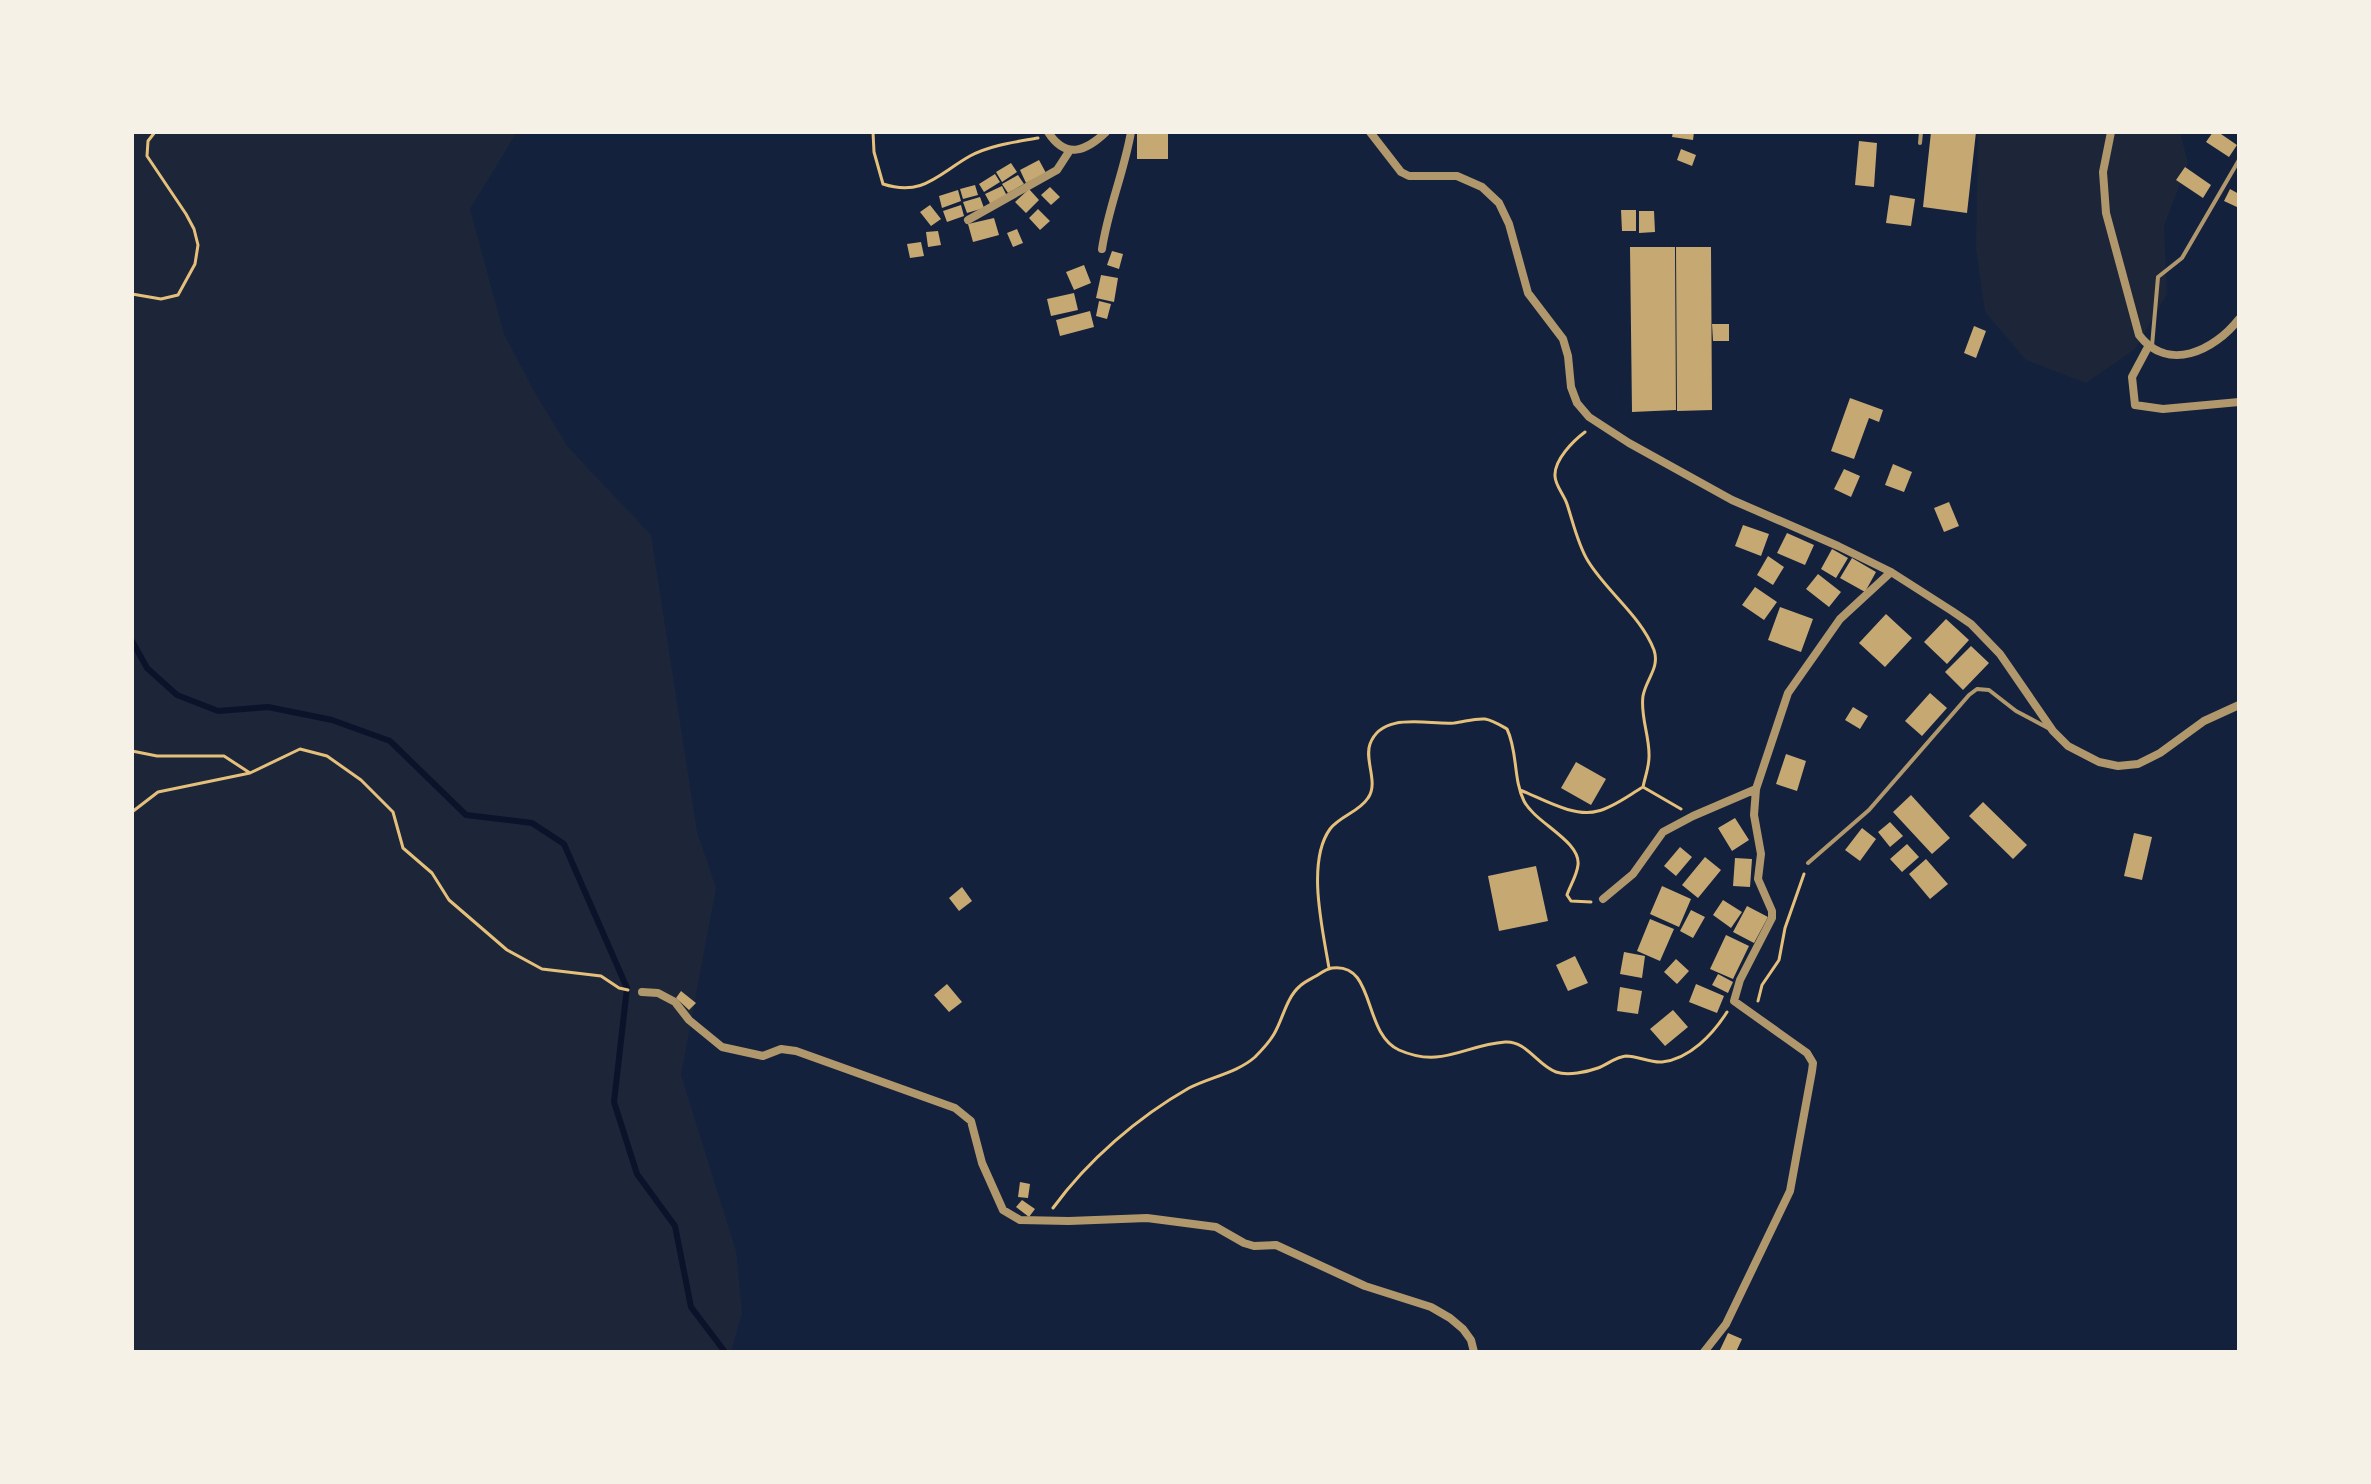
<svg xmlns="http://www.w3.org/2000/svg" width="2371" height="1484" viewBox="0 0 2371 1484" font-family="'Source Sans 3',sans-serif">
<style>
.green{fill:#1d2539}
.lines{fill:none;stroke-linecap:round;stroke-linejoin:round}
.stream{stroke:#0b132b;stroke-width:6}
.building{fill:#c6a872}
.path{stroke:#e5c07b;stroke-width:3}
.service{stroke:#b1986c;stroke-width:4}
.minor{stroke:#b1986c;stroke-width:8}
</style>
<rect width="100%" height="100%" fill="#14213d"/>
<path class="green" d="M132,132H517L470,209L504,334L534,391L568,447L651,535L697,832L716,888L681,1075L736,1251L742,1313L731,1352H132Z
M1978,132H2180L2188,163L2164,226L2167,294L2135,349L2086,383L2026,360L1985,312L1976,249Z"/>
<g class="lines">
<path class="stream" d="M132,641L147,668L177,695L218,711L268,707L332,720L390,741L466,815L532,823L564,844L627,988L614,1102L637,1174L675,1226L691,1307L725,1352"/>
</g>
<path class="building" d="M1137,132H1168V159H1137Z
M1673,132H1694L1693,140L1672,137Z
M1931,132H1976L1967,213L1923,207Z
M2213,132H2218L2237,145L2229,157L2206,142Z
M1859,141L1877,143L1874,187L1855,185Z
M1681,149L1696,155L1692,166L1677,160Z
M1039,160L1046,173L1026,183L1020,170Z
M1011,163L1017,172L1002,182L996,172Z
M2185,167L2211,185L2203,198L2176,180Z
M995,174L1000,182L984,192L979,184Z
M1018,175L1024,184L1008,193L1002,184Z
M975,185L978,195L963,199L960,189Z
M1002,186L1007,196L991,205L985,194Z
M1050,187L1060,197L1051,205L1041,195Z
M1029,189L1039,200L1026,213L1015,202Z
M2230,189L2239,194V208L2224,201Z
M958,190L961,201L942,208L939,196Z
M1890,195L1915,199L1911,226L1886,223Z
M980,197L984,208L967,213L963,202Z
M930,205L941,219L931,226L920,212Z
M961,205L964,216L947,222L943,211Z
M1038,209L1050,221L1040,230L1029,218Z
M1621,210H1636V231H1622Z
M1639,211H1654L1655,232L1639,233Z
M994,218L999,235L973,242L968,224Z
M1017,229L1023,243L1013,247L1007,233Z
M938,231L941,245L928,247L926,232Z
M921,242L924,256L910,258L907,244Z
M1630,247H1675L1676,410L1632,412Z
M1676,247H1711L1712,410L1677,411Z
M1112,251L1123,254L1119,269L1107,265Z
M1084,265L1091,283L1074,290L1066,272Z
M1101,275L1118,278L1114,302L1096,298Z
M1074,293L1078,310L1051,316L1047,299Z
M1099,301L1111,304L1107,319L1096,316Z
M1090,311L1094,327L1060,336L1056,320Z
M1712,324H1729V341H1713Z
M1974,326L1986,331L1976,358L1964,353Z
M1850,398L1883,410L1879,422L1869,418L1854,459L1831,451Z
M1893,464L1912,472L1904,492L1885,485Z
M1844,469L1860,476L1851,497L1834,489Z
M1949,502L1959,526L1944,532L1934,508Z
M1743,525L1769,534L1761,556L1735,546Z
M1787,533L1814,545L1805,565L1777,553Z
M1832,549L1848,558L1836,578L1821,569Z
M1768,556L1784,567L1773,585L1757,575Z
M1852,558L1876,572L1865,592L1840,578Z
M1818,574L1841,592L1829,607L1806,589Z
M1755,587L1777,602L1764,620L1742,605Z
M1780,607L1813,619L1801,652L1768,640Z
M1886,614L1912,638L1885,667L1859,643Z
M1946,619L1969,640L1947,664L1924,642Z
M1971,646L1989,663L1963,690L1945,672Z
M1930,693L1947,708L1922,736L1905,721Z
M1853,707L1868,716L1860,729L1845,720Z
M1786,754L1806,761L1797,791L1776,784Z
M1576,762L1606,779L1591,805L1561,788Z
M1911,795L1950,838L1932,854L1893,812Z
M1983,802L2027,845L2013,859L1969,816Z
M1735,818L1749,840L1732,851L1718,828Z
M1890,822L1903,836L1890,847L1878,832Z
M1862,828L1876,839L1860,861L1845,850Z
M2134,833L2152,837L2142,880L2124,876Z
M1907,844L1919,857L1902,872L1890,859Z
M1680,847L1692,857L1676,876L1664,866Z
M1705,857L1721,870L1698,898L1682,885Z
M1735,858L1752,859L1750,887L1733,886Z
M1926,859L1948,884L1930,899L1909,874Z
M1536,866L1548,921L1499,931L1488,876Z
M1662,886L1691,899L1679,927L1650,914Z
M962,887L972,901L959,911L949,898Z
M1723,900L1742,912L1731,928L1713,915Z
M1747,906L1768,917L1754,943L1733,932Z
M1691,910L1705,917L1693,938L1680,931Z
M1650,919L1674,929L1660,961L1637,951Z
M1726,935L1749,946L1733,979L1710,969Z
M1624,952L1645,956L1642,978L1620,974Z
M1575,956L1588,983L1568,991L1556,965Z
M1676,959L1689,971L1677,984L1664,972Z
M1718,974L1733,982L1728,993L1712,985Z
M947,984L962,1002L949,1012L934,995Z
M1696,984L1724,996L1717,1013L1689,1002Z
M1620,987L1642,991L1638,1014L1617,1011Z
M681,991L696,1003L689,1010L676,998Z
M1673,1010L1688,1027L1665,1046L1650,1029Z
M1020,1182L1030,1184L1028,1198L1018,1197Z
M1022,1200L1035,1209L1029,1217L1016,1207Z
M1728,1333L1742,1339L1736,1352H1719Z"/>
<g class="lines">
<path class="path" d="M873,132L874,152L883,184C923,197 938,174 970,156C990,145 1016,142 1038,138
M132,294L161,299L178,295L195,264L198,245L194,229L186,214L147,156L148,141L155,132
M132,751L157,756H224L250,773
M1643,787L1681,809
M1520,790C1543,799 1574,818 1598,811C1614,807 1629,795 1643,787C1645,777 1649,767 1649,757C1650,737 1640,716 1643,696C1646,679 1660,668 1654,650C1641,616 1607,592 1588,561C1578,545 1573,522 1567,504C1564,495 1555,485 1555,476C1554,460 1573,441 1585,432
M132,812L158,792L250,773L300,749L327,756L361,780L393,812L403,848L432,873L449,900L507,950L542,969L601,976L619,988L628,990
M1329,968C1323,931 1306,862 1330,829C1340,816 1359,812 1368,798C1379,783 1364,760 1370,744C1382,711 1428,725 1454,723C1464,722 1475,718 1485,719C1492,720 1500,725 1507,729C1518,752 1513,779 1524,801C1535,823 1581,841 1578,865C1577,875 1570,886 1567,895L1571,901L1591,902
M1758,1001L1762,985L1779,960L1785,928L1804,874
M1053,1208C1088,1160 1138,1117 1189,1088C1210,1077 1237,1073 1255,1057C1261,1051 1270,1041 1274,1034C1283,1019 1286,998 1300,986C1304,982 1311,979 1316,976C1321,973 1326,969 1332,968C1376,962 1362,1033 1399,1050C1442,1069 1464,1045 1505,1042C1526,1040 1538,1066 1556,1072C1568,1076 1587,1072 1598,1068C1607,1065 1615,1057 1626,1056C1638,1056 1650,1063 1662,1062C1690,1059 1713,1034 1727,1012"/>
<path class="service" d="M1920,143L1921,132
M2152,346L2158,277L2182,258L2239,160
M1808,863L1869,810L1969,695L1977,689L1989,690L2016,711L2048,728"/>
<path class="minor" d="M1048,132C1066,160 1086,151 1106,132
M1370,132L1401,172L1409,176H1457L1482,187L1499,203L1509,224L1528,293L1563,339L1568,356L1571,387L1577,403L1589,417L1629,443L1732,500L1838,546L1891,572L1952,611L1971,624L2000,654L2053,731L2068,746L2099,762L2118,766L2138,764L2160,753L2204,721L2239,705
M2111,132L2103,172L2106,213L2139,335C2168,373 2214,351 2239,319
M968,220L1057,170L1070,150
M1102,249C1108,209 1124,172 1131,132
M2148,347L2132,377L2135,405L2163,409L2239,402
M1603,899L1633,874L1663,832L1693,816L1756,789
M642,992L658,993L675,1002L689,1020L722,1047L763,1056L781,1049L796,1051L955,1108L971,1121L982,1163L1003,1210L1020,1220L1069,1221L1147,1218L1216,1227L1244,1243L1254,1246L1276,1245L1365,1286L1431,1307L1450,1318L1463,1329L1471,1340L1474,1352
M1704,1352L1726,1324L1790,1191L1812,1071L1813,1063L1807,1053L1734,1001L1740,980L1772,918V911L1758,879L1761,854L1754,815L1756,789L1788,693L1840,619L1891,572"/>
</g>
<rect width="2371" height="1484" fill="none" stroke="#f6f1e7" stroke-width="268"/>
</svg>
